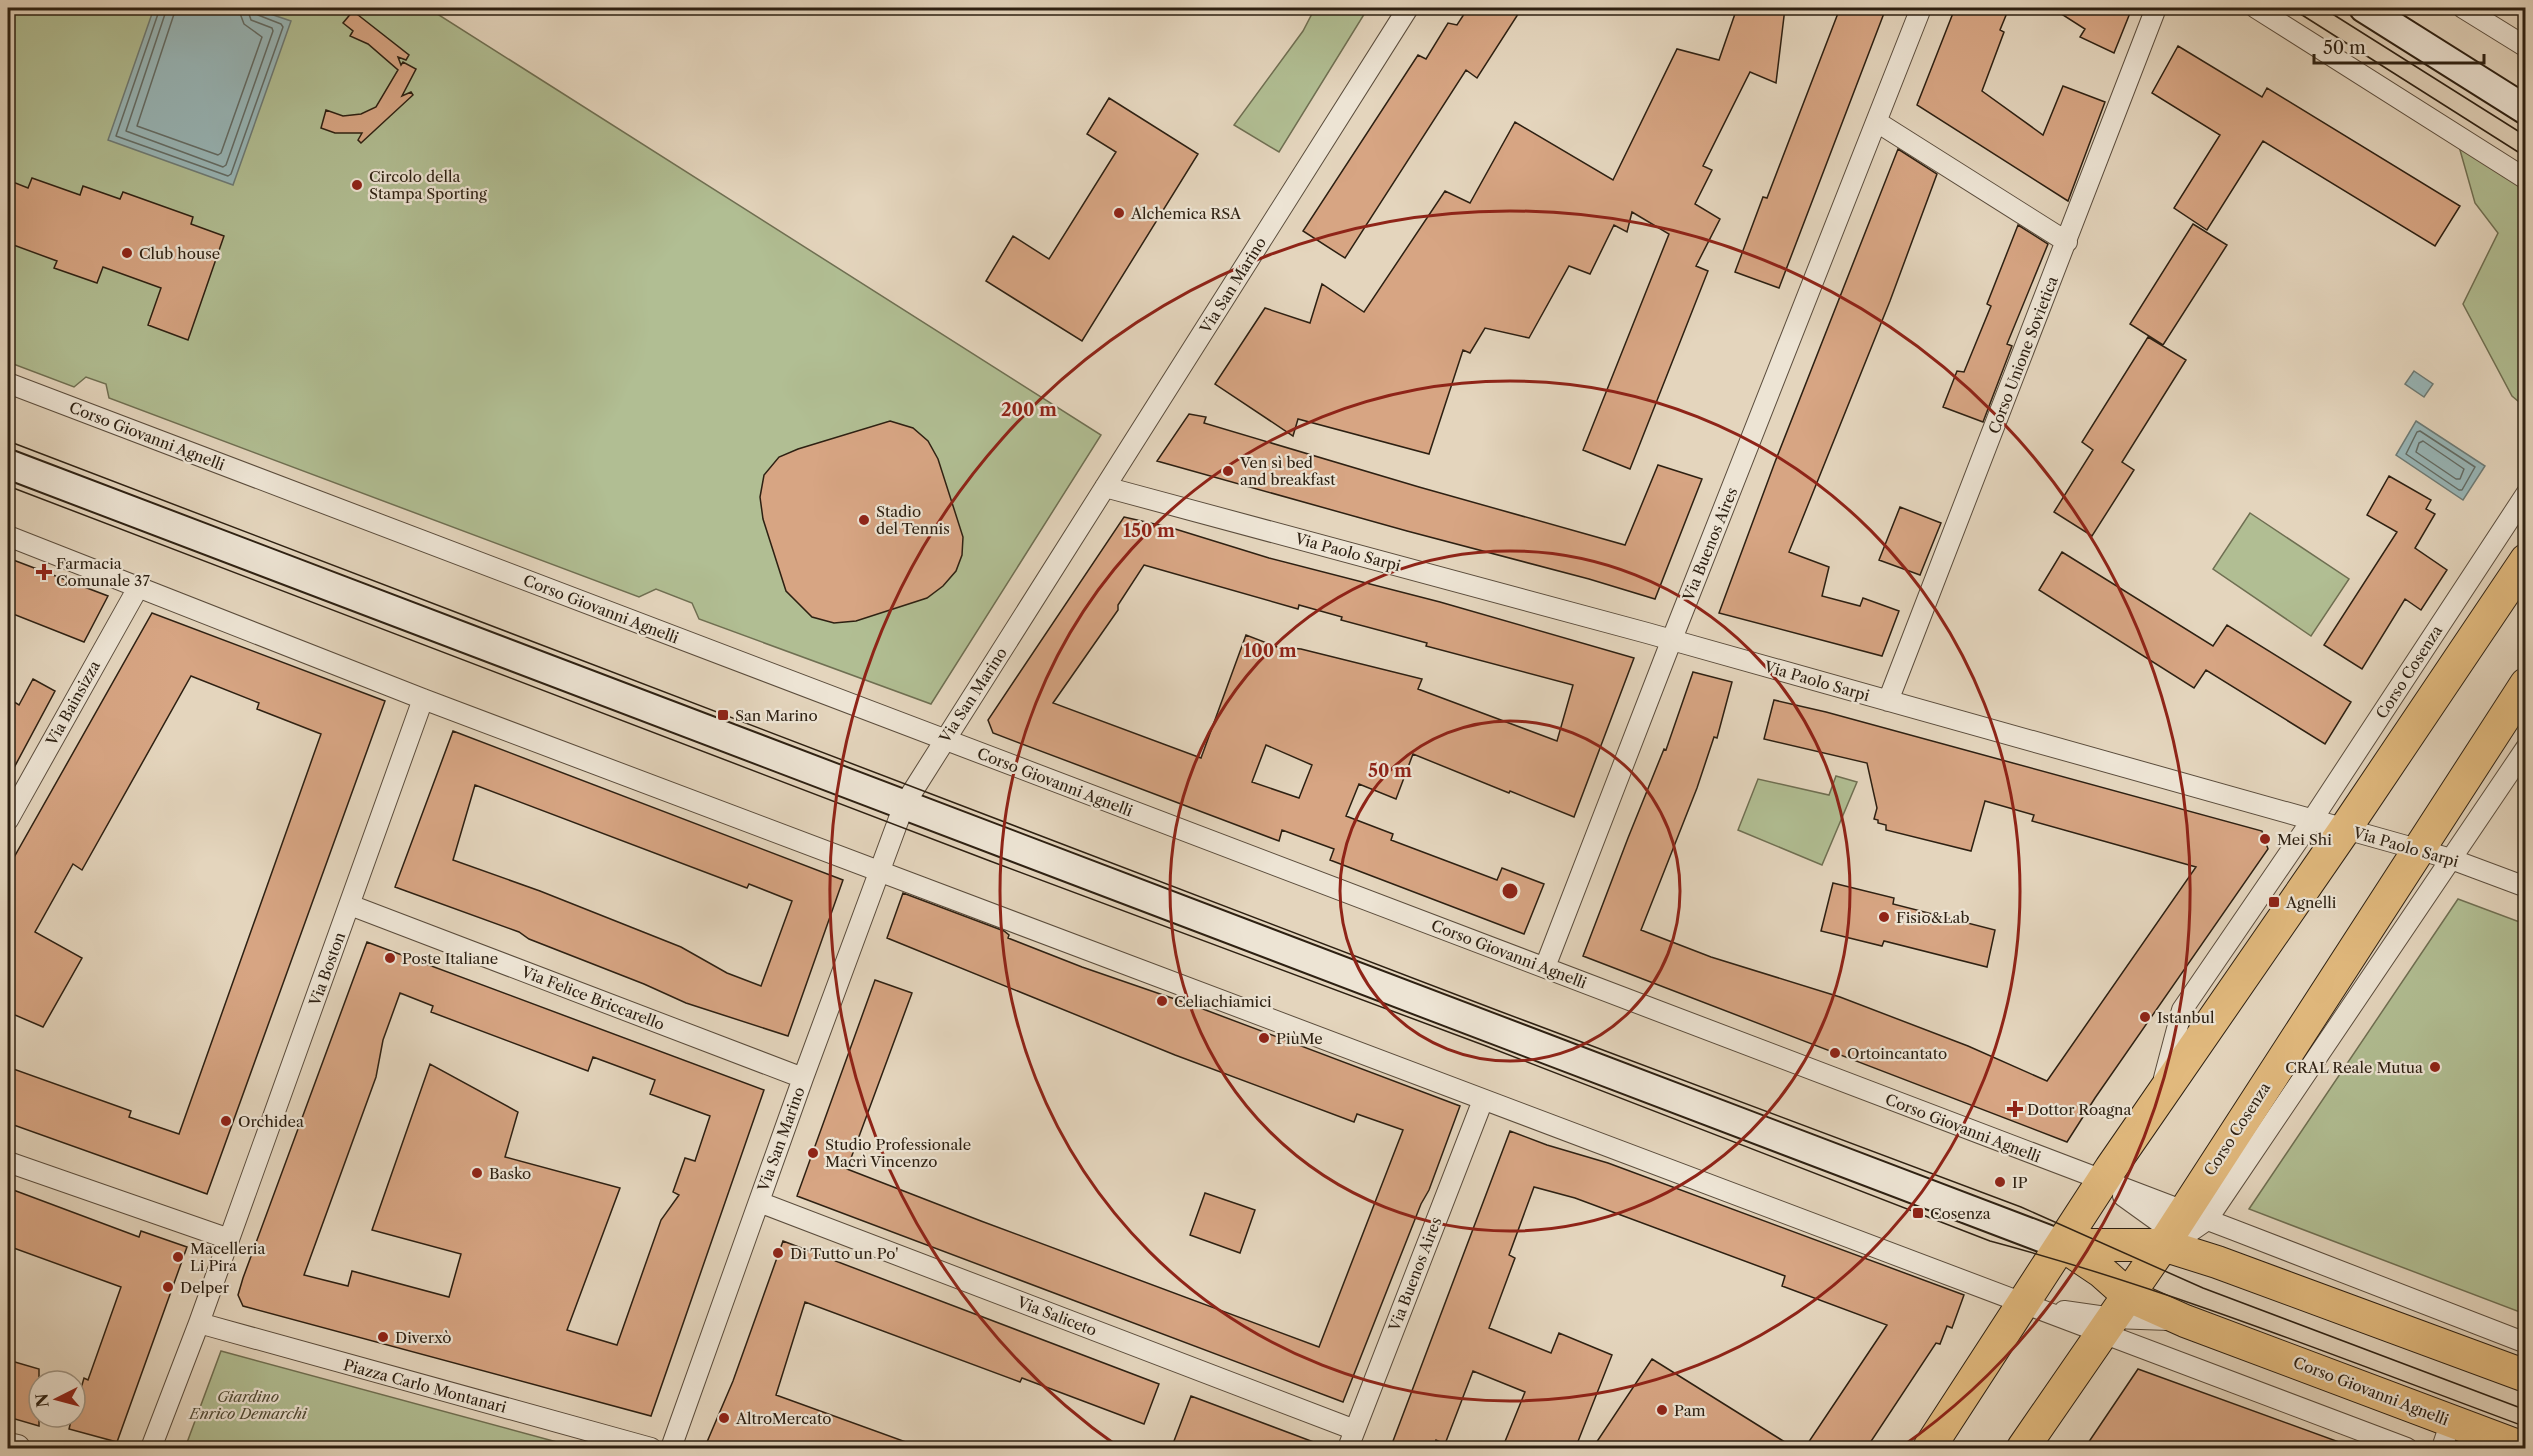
<svg xmlns="http://www.w3.org/2000/svg" width="2533" height="1456" viewBox="0 0 2533 1456" font-family="'Libre Caslon Text',serif">
<style>
.green{fill:#b1be93;stroke:#6f6f52;stroke-width:1.5}
.water{fill:#98b7b9;stroke:#6d7b76;stroke-width:1.5}
.lines{fill:none;stroke-linecap:round;stroke-linejoin:round}
.shore{stroke:#626c66;stroke-width:1.5}
.building{fill:#d7a583;stroke:#2d2012;stroke-width:1.5;fill-rule:evenodd}
.minor-casing{stroke:#5b4d3d;stroke-width:22}
.tertiary-casing{stroke:#5b4d3d;stroke-width:28}
.secondary-casing{stroke:#2d2012;stroke-width:32}
.primary-casing{stroke:#2d2012;stroke-width:34}
.minor{stroke:#ede4d4;stroke-width:20}
.tertiary{stroke:#ede4d4;stroke-width:26}
.secondary{stroke:#ede4d4;stroke-width:28}
.primary{stroke:#e2ba7e;stroke-width:32}
.tram{stroke:#2d2012;stroke-width:1.5}
.ring{fill:none;stroke:#8f2418;stroke-width:3}
.poi-dot{fill:#8f2418;stroke:#ede4d4;stroke-width:2}
.labels{text-anchor:middle;dominant-baseline:central;stroke-width:4.5;stroke-linejoin:round;paint-order:stroke}
.poi-label{font-size:15px;fill:#2d2012;stroke:#ede4d4;text-anchor:start}
.street-label{font-size:15px;fill:#2d2012;stroke:#ede4d4}
.park-label{font-size:15px;font-style:italic;fill:#4e4832;stroke:#ede4d4}
.centre{fill:#8f2418;stroke:#ede4d4;stroke-width:3}
.ring-label{font-size:18px;text-anchor:middle;font-weight:bold;fill:#8f2418;stroke:#ede4d4;stroke-width:4.5;stroke-linejoin:round;paint-order:stroke}
</style>
<rect width="100%" height="100%" fill="#e4d5bd"/>
<filter id="stains"><feTurbulence type="fractalNoise" baseFrequency=".00333" numOctaves="4"/><feColorMatrix values="0 0 0 0 .2 0 0 0 0 .09 0 0 0 0 .02 0 0 0 .5 -.17"/></filter>
<radialGradient id="worn" r=".72"><stop offset=".6" stop-color="#630" stop-opacity="0"/><stop offset="1" stop-color="#630" stop-opacity=".3"/></radialGradient>
<path class="green" d="M8,8H428L1101,435L931,704L699,619L692,603L656,589L639,597L109,398L106,384L86,377L74,387L8,362Z
M1315,8H1368L1279,152L1234,125L1303,31Z
M2458,143L2525,186V407L2512,396L2463,304L2498,233L2475,203Z
M2250,513L2349,579L2311,636L2213,569Z
M1836,776L1857,782L1822,865L1738,830L1758,779L1829,795Z
M2458,899L2525,924V1314L2249,1209Z
M221,1351L579,1448H185Z"/>
<path class="water" d="M154,8H253L291,21L233,185L108,140Z
M2414,371L2433,384L2424,397L2405,384Z
M2416,421L2485,466L2463,500L2396,455Z"/>
<g class="lines">
<path class="shore" d="M160,8L116,136L228,176L231,174L283,27L281,24L258,15L255,8
M167,8L126,131L223,167L226,165L273,31L272,28L251,20L247,8
M176,8L137,126L218,155L221,153L262,37L244,24L238,8
M2420,431L2475,467L2462,490H2459L2406,454L2417,432Z
M2423,441L2464,469L2460,479H2456L2416,452L2419,443Z"/>
</g>
<path class="building" d="M1468,8H1522L1477,78L1466,70L1345,258L1303,231L1418,55L1426,59L1448,23L1457,25Z
M1737,8H1785L1776,83L1750,72L1703,166L1712,170L1695,204L1720,219L1696,266L1708,271L1630,469L1583,450L1669,234L1632,212L1627,232L1614,225L1590,274L1569,266L1529,338L1485,328L1470,353L1463,350L1429,454L1298,419L1293,436L1215,384L1265,308L1310,323L1322,284L1364,312L1445,191L1470,203L1515,122L1613,180L1677,49L1719,60Z
M1840,8H1886L1779,288L1735,272L1763,197L1767,198Z
M1955,8H2009L2000,30L2004,32L1982,91L2043,135L2063,86L2105,102L2068,201L1917,105Z
M2052,8H2132L2114,53L2080,37L2085,29Z
M353,11L409,55L406,60L398,57L401,65L403,62L416,69L402,96L411,92L413,95L361,143L358,140L362,133H335L321,128L326,110L343,116L361,114L376,107L398,70L368,44L350,36L353,31L343,23Z
M2178,46L2262,97L2267,88L2460,206L2435,246L2263,141L2207,230L2174,208L2220,135L2152,93Z
M1109,98L1198,154L1082,341L986,281L1013,236L1049,259L1116,152L1087,134Z
M1898,149L1937,174L1890,301L1789,552L1829,567L1822,596L1860,606L1863,598L1899,611L1882,656L1719,613L1775,462Z
M32,178L80,195L83,186L120,199L123,192L193,217L191,224L224,236L188,340L148,325L161,288L103,267L97,283L54,268L57,261L8,243V180L28,188Z
M2193,224L2227,245L2163,345L2130,324Z
M2018,225L2048,244L2007,344L2012,346L1983,422L1943,407L1957,371L1964,372L1991,306L1987,304Z
M2148,337L2186,360L2122,462L2134,470L2092,536L2054,512L2093,450L2082,442Z
M1189,414L1206,417L1204,423L1419,487L1625,545L1658,465L1702,479L1655,599L1589,579L1407,531L1157,461Z
M890,421L913,428L928,441L938,459L963,537L962,555L956,571L943,586L927,598L856,621L834,623L812,617L786,591L763,519L760,497L764,475L779,457L798,449Z
M2389,476L2431,500L2426,509L2435,514L2415,548L2447,570L2421,610L2405,599L2362,669L2324,645L2397,532L2367,515Z
M1900,507L1941,523L1920,575L1879,560Z
M1124,517L1172,528L1269,558L1440,602L1634,658L1574,817L1510,791L1509,793L1413,754L1396,799L1359,784L1346,816L1393,834L1391,840L1497,880L1502,868L1544,884L1524,934L1330,860L1334,849L1282,830L1279,841L993,733L988,720ZM1144,565L1298,609L1299,605L1342,617L1341,620L1427,643L1426,646L1573,685L1557,741L1418,689L1422,679L1301,649L1277,647L1246,635L1201,758L1053,703L1118,610V605ZM1266,745L1312,765L1299,798L1252,782Z
M2062,552L2213,646L2227,625L2351,702L2325,744L2206,670L2194,688L2039,590Z
M8,558L108,596L84,642L8,612Z
M152,613L385,701L207,1194L8,1123V1067L131,1111L129,1117L179,1134L321,734L257,709L259,703L191,676L82,870L73,864L35,932L82,958L43,1027L8,1012V868Z
M1693,672L1732,682L1717,738L1714,737L1697,788L1641,930L1711,957L1840,997L1968,1046L2047,1081L2196,867L2032,821L2034,815L1985,801L1971,851L1886,830V825L1878,823V820L1874,819L1877,808L1867,763L1764,739L1774,700L1826,712L2262,831L2268,849L2095,1098L2067,1142L1583,956L1628,838L1664,749L1666,750Z
M33,679L55,691L8,779V698L19,705Z
M453,731L843,880L788,1036L686,1003L644,984L529,939L519,932L395,887ZM475,785L747,888L749,884L792,901L761,986L727,973L681,947L540,891L453,860Z
M1833,883L1894,898L1893,904L1995,930L1987,967L1884,941L1882,946L1821,931Z
M903,893L1004,931L1009,935L1008,938L1082,967L1195,1006L1460,1106L1429,1190L1421,1204L1343,1402L797,1196L875,980L912,993L847,1169L981,1221L1319,1347L1403,1130L1357,1114L1354,1122L1175,1055L887,938Z
M367,942L764,1090L651,1416L243,1306L238,1295L243,1278ZM400,993L433,1006L431,1012L588,1071L593,1057L655,1080L650,1094L710,1116L695,1161L685,1158L673,1192L679,1195L661,1220L617,1345L567,1330L620,1188L505,1157L518,1112L430,1064L372,1230L461,1254L449,1297L352,1271L348,1286L304,1275L376,1077L383,1040Z
M1510,1131L1547,1145L1608,1163L1964,1295L1952,1328L1947,1326L1940,1344L1936,1343L1866,1449H1804L1887,1325L1782,1286L1785,1276L1575,1198L1534,1187L1509,1255L1515,1258L1489,1328L1551,1353L1559,1333L1612,1355L1575,1449H1502L1525,1392L1473,1371L1445,1444L1436,1440L1433,1449H1390Z
M8,1188L139,1237L141,1231L187,1247L117,1442L69,1429L72,1417H75V1409L84,1378L88,1380L121,1287L8,1246Z
M1205,1193L1255,1210L1240,1253L1190,1235Z
M783,1241L1159,1384L1144,1424L1022,1378L1020,1382L805,1302L776,1395L917,1446V1449H704L733,1381Z
M1652,1359L1796,1449H1592Z
M8,1360L39,1369V1426L8,1417Z
M2138,1369L2350,1446V1449H2084Z
M1191,1396L1327,1447V1449H1171Z"/>
<g class="lines">
<g class="minor-casing">
<path id="minor" d="M2256,8L2526,179
M2463,8L2526,47
M1877,122L2067,242
M8,383L2234,1230L2526,1343
M1105,487L1647,633L2417,849L2451,859L2526,887
M8,536L423,699L2407,1448
M1888,701L2156,8
M8,820L139,586
M350,905L803,1078
M1545,967L1672,639L1921,8
M2164,1078L2182,1010L2312,820L2526,494
M8,1162L229,1239
M2123,1196L2180,1237
M759,1202L1355,1430
M2169,1243L2181,1238L2207,1220L2526,748
M2064,1311L2113,1318L2169,1320
M199,1323L651,1448
M151,1448L199,1323L423,699
M671,1448L803,1078L904,805L1408,8
M1348,1448L1483,1100
M2442,1448L2451,1421"/>
</g>
<g class="tertiary-casing">
<path id="tertiary" d="M8,1446L17,1448"/>
</g>
<g class="secondary-casing">
<path id="secondary" d="M2364,8L2526,110
M8,464L2062,1245"/>
</g>
<g class="primary-casing">
<path id="primary" d="M2062,1245L2102,1272L2129,1296L2185,1321L2523,1448
M2062,1245H2163L2217,1262L2526,1376
M1929,1448L2111,1168L2345,829L2526,560
M2023,1448L2163,1245L2526,684"/>
</g>
<use href="#minor" class="minor"/>
<use href="#tertiary" class="tertiary"/>
<use href="#secondary" class="secondary"/>
<use href="#primary" class="primary"/>
<path class="tram" d="M2291,8L2526,157
M2323,8L2526,136
M8,441L1499,1011L2021,1207L2203,1288L2526,1410
M8,486L990,861L1486,1046L1990,1241C2173,1290 2348,1361 2526,1427"/>
</g>
<g class="ring">
<circle cx="1510" cy="891" r="170"/>
<circle cx="1510" cy="891" r="340"/>
<circle cx="1510" cy="891" r="510"/>
<path d="M1120 1448A680 680 0 1 1 1900 1448"/>
</g>
<g class="poi-dot">
<circle cx="357" cy="185" r="6"/>
<circle cx="1119" cy="213" r="6"/>
<circle cx="127" cy="253" r="6"/>
<circle cx="1228" cy="471" r="6"/>
<circle cx="864" cy="520" r="6"/>
<path d="M41 563h6v6h6v6h-6v6h-6v-6h-6v-6h6z"/>
<rect x="717" y="709" width="12" height="12" rx="3"/>
<circle cx="2265" cy="839" r="6"/>
<rect x="2268" y="896" width="12" height="12" rx="3"/>
<circle cx="1884" cy="917" r="6"/>
<circle cx="390" cy="958" r="6"/>
<circle cx="1162" cy="1001" r="6"/>
<circle cx="2145" cy="1017" r="6"/>
<circle cx="1264" cy="1038" r="6"/>
<circle cx="1835" cy="1053" r="6"/>
<circle cx="2435" cy="1067" r="6"/>
<path d="M2012 1100h6v6h6v6h-6v6h-6v-6h-6v-6h6z"/>
<circle cx="226" cy="1121" r="6"/>
<circle cx="813" cy="1153" r="6"/>
<circle cx="477" cy="1173" r="6"/>
<circle cx="2000" cy="1182" r="6"/>
<rect x="1912" y="1207" width="12" height="12" rx="3"/>
<circle cx="778" cy="1253" r="6"/>
<circle cx="178" cy="1257" r="6"/>
<circle cx="168" cy="1287" r="6"/>
<circle cx="383" cy="1337" r="6"/>
<circle cx="1662" cy="1410" r="6"/>
<circle cx="724" cy="1418" r="6"/>
</g>
<g class="labels">
<g class="poi-label">
<text x="369" y="176">Circolo della<tspan x="369" dy="17">Stampa Sporting</tspan></text>
<text x="1131" y="213">Alchemica RSA</text>
<text x="139" y="253">Club house</text>
<text x="1240" y="462">Ven sì bed<tspan x="1240" dy="17">and breakfast</tspan></text>
<text x="876" y="511">Stadio<tspan x="876" dy="17">del Tennis</tspan></text>
<text x="56" y="563">Farmacia<tspan x="56" dy="17">Comunale 37</tspan></text>
<text x="735" y="715">San Marino</text>
<text x="2277" y="839">Mei Shi</text>
<text x="2286" y="902">Agnelli</text>
<text x="1896" y="917">Fisio&amp;Lab</text>
<text x="402" y="958">Poste Italiane</text>
<text x="1174" y="1001">Celiachiamici</text>
<text x="2157" y="1017">Istanbul</text>
<text x="1276" y="1038">PiùMe</text>
<text x="1847" y="1053">Ortoincantato</text>
<text x="2423" y="1067" text-anchor="end">CRAL Reale Mutua</text>
<text x="2027" y="1109">Dottor Roagna</text>
<text x="238" y="1121">Orchidea</text>
<text x="825" y="1144">Studio Professionale<tspan x="825" dy="17">Macrì Vincenzo</tspan></text>
<text x="489" y="1173">Basko</text>
<text x="2012" y="1182">IP</text>
<text x="1930" y="1213">Cosenza</text>
<text x="190" y="1248">Macelleria<tspan x="190" dy="17">Li Pira</tspan></text>
<text x="790" y="1253">Di Tutto un Po'</text>
<text x="180" y="1287">Delper</text>
<text x="395" y="1337">Diverxò</text>
<text x="1674" y="1410">Pam</text>
<text x="736" y="1418">AltroMercato</text>
</g>
<g class="street-label">
<text transform="translate(1233 285) rotate(-58)">Via San Marino</text>
<text transform="translate(2023 355) rotate(-69)">Corso Unione Sovietica</text>
<text transform="translate(147 436) rotate(21)">Corso Giovanni Agnelli</text>
<text transform="translate(1710 544) rotate(-68)">Via Buenos Aires</text>
<text transform="translate(1348 552) rotate(15)">Via Paolo Sarpi</text>
<text transform="translate(601 609) rotate(21)">Corso Giovanni Agnelli</text>
<text transform="translate(2409 672) rotate(-57)">Corso Cosenza</text>
<text transform="translate(1817 681) rotate(16)">Via Paolo Sarpi</text>
<text transform="translate(973 695) rotate(-57)">Via San Marino</text>
<text transform="translate(73 703) rotate(-61)">Via Bainsizza</text>
<text transform="translate(1055 782) rotate(21)">Corso Giovanni Agnelli</text>
<text transform="translate(2406 847) rotate(16)">Via Paolo Sarpi</text>
<text transform="translate(1509 954) rotate(21)">Corso Giovanni Agnelli</text>
<text transform="translate(327 969) rotate(-70)">Via Boston</text>
<text transform="translate(593 998) rotate(21)">Via Felice Briccarello</text>
<text transform="translate(1963 1128) rotate(21)">Corso Giovanni Agnelli</text>
<text transform="translate(2237 1129) rotate(-57)">Corso Cosenza</text>
<text transform="translate(781 1139) rotate(-70)">Via San Marino</text>
<text transform="translate(1415 1274) rotate(-69)">Via Buenos Aires</text>
<text transform="translate(1057 1316) rotate(21)">Via Saliceto</text>
<text transform="translate(425 1386) rotate(15)">Piazza Carlo Montanari</text>
<text transform="translate(2371 1391) rotate(21)">Corso Giovanni Agnelli</text>
</g>
<g class="park-label">
<text x="248" y="1396">Giardino<tspan x="248" dy="17">Enrico Demarchi</tspan></text>
</g>
</g>
<circle cx="1510" cy="891" r="9" class="centre"/>
<g class="ring-label">
<text x="1029" y="416">200 m</text>
<text x="1149" y="537">150 m</text>
<text x="1270" y="657">100 m</text>
<text x="1390" y="777">50 m</text>
</g>
<rect width="2533" height="1456" fill="none" stroke="#e4d5bd" stroke-width="30"/>
<rect x="9" y="9" width="2515" height="1438" fill="none" stroke="#2d2012" stroke-width="3"/>
<rect x="15" y="15" width="2503" height="1426" fill="none" stroke="#2d2012" stroke-width="1.5"/>
<g transform="translate(57 1399) rotate(264)"><circle r="28" fill="#ede4d4" stroke="#a09686" stroke-width="1.5"/>
<path d="M0-4.5L10 22L0 15L-10 22Z" fill="#8f2418"/>
<text y="-9" font-size="16" font-weight="bold" text-anchor="middle" fill="#2d2012">N</text>
</g>
<path d="M2314 54v9h170v-9" fill="none" stroke="#2d2012" stroke-width="3"/>
<text x="2323" y="54" font-size="18" fill="#2d2012" stroke="#ede4d4" stroke-width="4.5" paint-order="stroke">50 m</text>
<rect width="100%" height="100%" filter="url(#stains)"/>
<rect width="100%" height="100%" fill="url(#worn)"/>
</svg>
